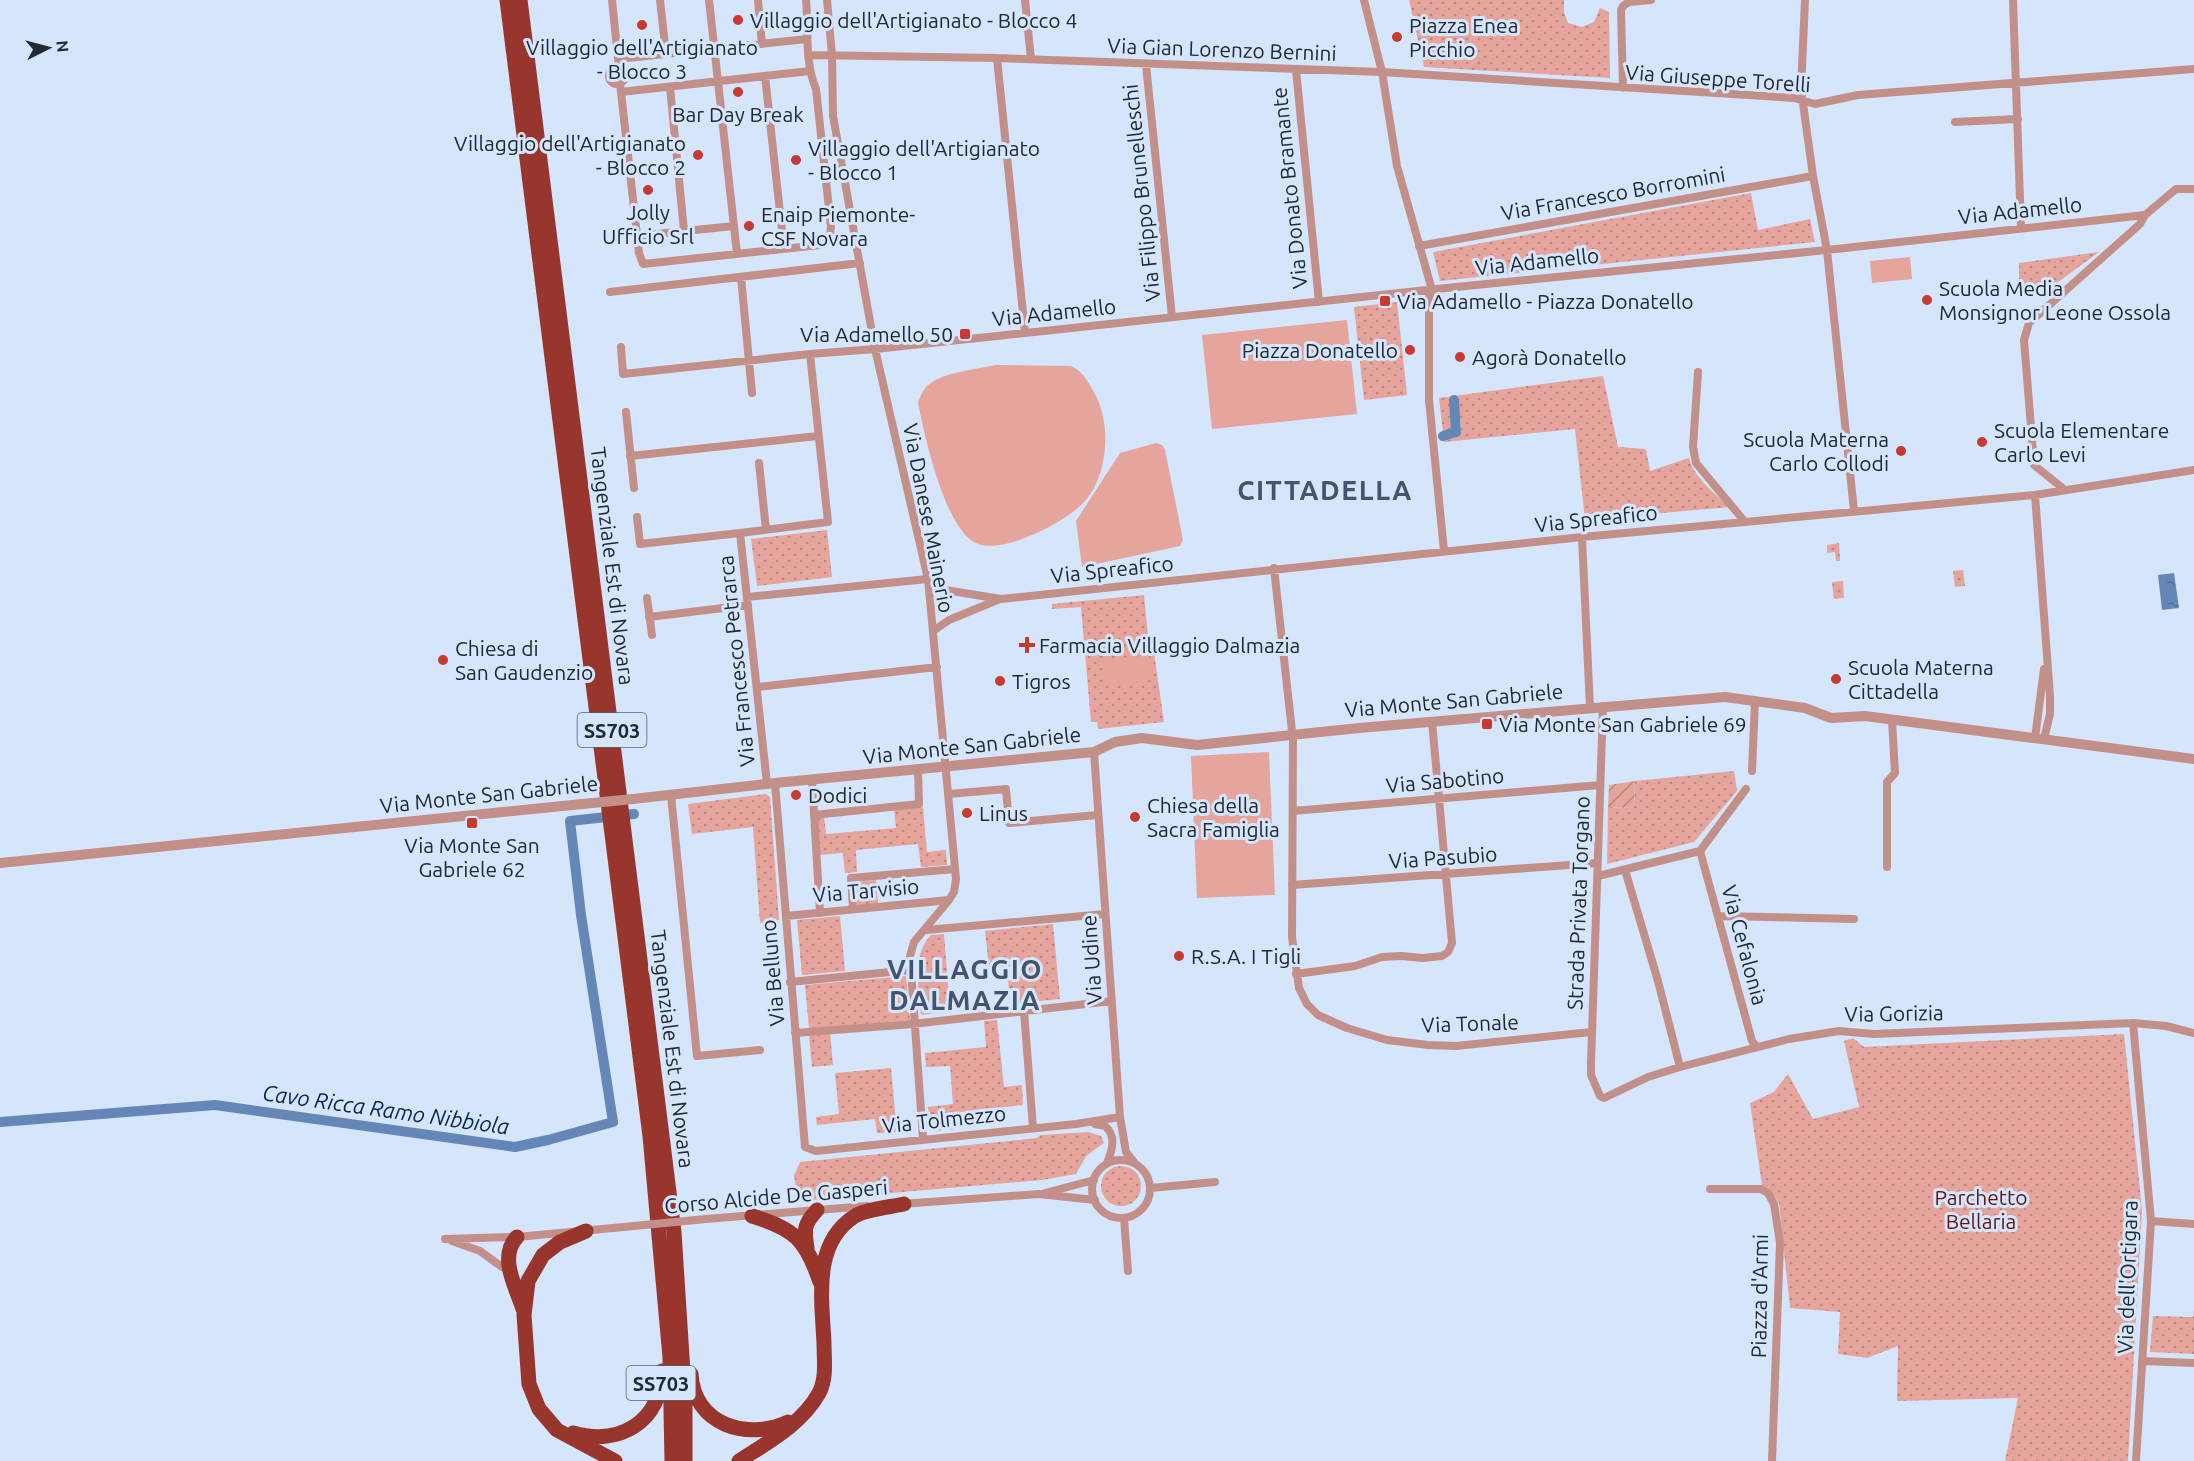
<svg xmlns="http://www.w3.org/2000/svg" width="2194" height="1461" viewBox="0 0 2194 1461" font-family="Ubuntu,sans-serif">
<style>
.grass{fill:url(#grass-dots)}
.garden{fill:url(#garden-furrows)}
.pitch{fill:#e5a59c}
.water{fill:url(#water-ripples)}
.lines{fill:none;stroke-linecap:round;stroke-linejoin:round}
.canal{stroke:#6587b7;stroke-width:10}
.minor{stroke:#c39089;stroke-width:8}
.tertiary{stroke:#c39089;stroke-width:10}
.trunk{stroke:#98362e;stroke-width:15}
.minor-bridge{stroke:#c39089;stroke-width:8}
.tertiary-bridge{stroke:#c39089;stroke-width:10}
.poi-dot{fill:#c73931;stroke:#d5e5fc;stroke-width:2}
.labels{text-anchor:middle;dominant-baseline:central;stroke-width:6;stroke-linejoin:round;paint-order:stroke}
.shield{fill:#d5e5fc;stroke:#57616f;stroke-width:1.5}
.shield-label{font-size:20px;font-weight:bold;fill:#212933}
.poi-label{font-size:21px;fill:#212933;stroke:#d5e5fc;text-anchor:start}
.street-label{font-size:21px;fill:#212933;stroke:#d5e5fc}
.park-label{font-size:21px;fill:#631511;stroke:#d5e5fc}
.water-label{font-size:22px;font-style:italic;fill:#052854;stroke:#d5e5fc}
.district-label{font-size:27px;font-weight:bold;letter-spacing:1.5px;fill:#43546c;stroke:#d5e5fc}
</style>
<defs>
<pattern id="grass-dots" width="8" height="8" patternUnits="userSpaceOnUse" patternTransform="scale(1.5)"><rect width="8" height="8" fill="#e5a59c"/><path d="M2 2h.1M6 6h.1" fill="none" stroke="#b98680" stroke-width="1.8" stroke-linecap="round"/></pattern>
<pattern id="garden-furrows" width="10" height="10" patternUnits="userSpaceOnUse" patternTransform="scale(1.5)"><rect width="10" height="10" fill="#e5a59c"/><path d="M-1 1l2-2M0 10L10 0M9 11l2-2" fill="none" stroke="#b98680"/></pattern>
<pattern id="water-ripples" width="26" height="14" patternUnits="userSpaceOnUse" patternTransform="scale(1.5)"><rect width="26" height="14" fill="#6587b7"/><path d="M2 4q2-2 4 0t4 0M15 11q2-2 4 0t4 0" fill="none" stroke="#536e95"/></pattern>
</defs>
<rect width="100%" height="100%" fill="#d5e5fc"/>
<path class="grass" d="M1409,0H1564V12L1568,23L1582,27L1594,22L1600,8L1609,12L1610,78L1424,67Z
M1751,193L1758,230L1810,219L1815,242L1440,281L1433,252Z
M2099,252L2038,297L2019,283V263Z
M1397,302L1407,395L1364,400L1354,307Z
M1603,376L1618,447L1646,449L1650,471L1689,458C1694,478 1714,492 1729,507L1585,520L1575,429L1444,442V439C1467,437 1461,428 1459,409L1451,410L1454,429L1443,433L1439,398Z
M827,530L832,577L757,586L751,539Z
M1839,543L1840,561H1836L1835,552L1827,553V545Z
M1963,570L1965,586L1955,587L1953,571Z
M1843,581L1844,598L1834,599L1832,582Z
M1144,595L1149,646H1153L1164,722L1098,729L1097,722H1091L1081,607L1052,609V604Z
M1734,771L1737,791L1694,842L1607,864L1608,807L1634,808L1635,781Z
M766,794L770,797L779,920L760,923L753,827L692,834L688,804Z
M923,807L927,852L946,850L947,865L921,867L918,844L856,850L857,872L845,873L843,853L819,855L816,817L824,816L826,834L896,828L894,810Z
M876,880L878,904L857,906L855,882Z
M840,916L845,971L802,975L797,920Z
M1053,924L1060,999L1010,1004L1007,966L989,967L985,931Z
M944,934L950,1011L921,1015C919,989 911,956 931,935Z
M906,976L910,1020L809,1029L805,985Z
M997,1020L1004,1087L1022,1085L1023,1105L952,1113L954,1129L930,1131L928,1107L953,1104L950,1066L926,1067L925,1053L986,1047L984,1021Z
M830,1033L833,1065L812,1067L809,1035Z
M2124,1034L2142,1210L2128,1461H2005L2018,1398L1897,1401L1898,1346L1867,1358L1838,1354L1840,1312L1790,1308L1779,1203L1770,1190L1762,1185L1750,1103L1774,1092L1788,1074L1813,1119L1859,1107L1844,1041L1853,1038L1864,1047Z
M891,1068L897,1132L877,1133L875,1119L817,1125L816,1117L839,1114L835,1073Z
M1088,1132L1101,1136L1104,1143L1086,1156L1076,1174L1042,1180L799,1201L794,1176L800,1162L1037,1138L1041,1135Z
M1101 1186a20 20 0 1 1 40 0a20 20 0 1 1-40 0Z
M2194,1309V1354L2150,1352L2153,1316L2193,1317Z"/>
<path class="garden" d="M1635,781L1634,808L1608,807L1609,785Z"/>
<path class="pitch" d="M1910,257L1912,279L1872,283L1870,261Z
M1347,320L1357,414L1212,429L1202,335Z
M996,365L1071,366C1084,372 1089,383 1096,396C1111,426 1108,473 1086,500C1069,521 997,559 972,541C943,520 925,437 918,403C921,395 923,388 931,383C946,372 978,369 996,365Z
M1156,443L1162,445L1165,450L1183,540L1180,546L1082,567L1076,521L1120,453Z
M1149,655L1152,680L1107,685L1104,660Z
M1269,752L1275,895L1197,898L1191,756Z"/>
<path class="water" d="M2174,573L2179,608L2162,610L2158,575Z"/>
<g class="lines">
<path class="canal" d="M1443,436L1456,432L1454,400
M0,1122L215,1105L515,1147L548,1140L613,1122L581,915L570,821L634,814"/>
<path class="minor" d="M612,0L619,68
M660,0L666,54
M709,0L737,254
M758,0L762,44
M827,0L832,55L833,116L875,349L928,579L956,879L954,892L949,900L914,942L910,956L923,1139
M1025,0L1031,59
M1364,0L1382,72L1397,166L1432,290
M1805,0L1801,89L1813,176L1827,250L1854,511
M2013,0L2021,228
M808,55L997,58L1382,72L1794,98L1815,104L1858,95L2194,69
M997,58L1025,333
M618,59L807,39
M1146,65L1172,317
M609 76a8 8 0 1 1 16 0a8 8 0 1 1-16 0Z
M1296,70L1319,302
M765,76L784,249
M620,83L639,253L643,264L820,245C829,241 830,236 831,227L816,89C804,61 809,30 806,0
M670,87L684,231
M1623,88L1621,10L1623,6L1629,2L1651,0
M621,92L810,71
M1955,122L2018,119
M637,236L734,226
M1419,246L1813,176
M741,277L752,393
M1432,290L1429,297V400L1444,551
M610,292L860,263
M621,347L623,374L810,354
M1698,372L1693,447L1696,463L1745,522
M626,412L634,488
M630,456L818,436
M759,463L766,530
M2065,490L2034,465L2024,340L2029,323L2140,224L2145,215
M2035,495L2050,696V714L2044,739
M637,517L640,544L740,533
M1582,537L1590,708
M1274,568L1293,740L1292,937L1299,988L1307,1004L1318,1015L1347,1028L1387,1040L1428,1045L1456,1046L1591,1032
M928,579L937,587L945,590L1001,599L1582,537L2035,495L2194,470
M747,597L928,579
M647,598L652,635
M649,617L748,605
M933,631L949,620L1000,599
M757,687L937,667
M1603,706L1591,1063V1075L1600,1096L1604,1098L1648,1077L1680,1067L1789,1039L1839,1031L1874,1034L2133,1023L2166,1026L2194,1033
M2035,738L2044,669
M1094,752L1120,1117L1126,1152L1134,1162
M1752,771L1755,701
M812,780L820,913
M775,783L805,1147L816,1151L1076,1124L1120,1117
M767,784L740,533L828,522L810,354L875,349L1446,288L1827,250L2145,215L2176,189H2194
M949,794L1006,789L1009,823L1097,815
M671,795L697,1056L760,1050
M1293,811L1600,785
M814,815L919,804L918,770
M1700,851L1746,789
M1887,867V782L1895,773L1892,720
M1625,870L1658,981L1680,1067
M1598,876L1700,851L1752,1041L1757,1047
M1292,885L1597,863
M853,909L851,878L955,869
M786,916L949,900
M1718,916L1854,919
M926,930L1105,914
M1296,974L1355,966L1382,957L1401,956L1423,958L1442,956L1448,952L1452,943L1432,721
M790,982L910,970
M1024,1011L1033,1128
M2133,1023L2151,1221L2136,1461
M795,1033L913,1024L1112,1001
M1095,1124L1105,1126C1117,1136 1112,1151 1107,1163
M1092 1189a29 29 0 1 1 58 0a29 29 0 1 1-58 0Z
M1151,1188L1215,1182
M1710,1189H1761L1768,1193L1774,1204L1780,1243L1772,1461
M1045,1193L1094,1180
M901,1204L1039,1194L1095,1200
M1124,1218L1128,1271
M706,1219L867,1206
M2151,1221L2194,1224
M517,1237L613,1228
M445,1239L510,1237
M452,1241L480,1251L502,1267
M2142,1361L2194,1363"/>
<path class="tertiary" d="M633,799L775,783L1094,752L1115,742L1142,738L1197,745L1359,728L1725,697L1805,708L1831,718L1865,716L2194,759
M0,863L582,804"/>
<path class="trunk" d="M507,0L650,1136L670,1357L672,1461
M520,0L674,1232L685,1403V1461
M752,1216C795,1229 806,1240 820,1282
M586,1231L560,1242L543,1255L528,1281L524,1315L529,1384L539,1409L557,1430L615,1461
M517,1237C498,1257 516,1287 523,1309
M807,1248C804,1229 804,1224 817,1210
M691,1374C694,1425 747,1441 788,1422
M573,1433C620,1446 661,1422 662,1371
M739,1461C768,1442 802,1424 819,1393C827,1378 824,1359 824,1343C822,1299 812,1243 855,1216C866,1209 891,1207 904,1204"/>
<path class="minor-bridge" d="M613,1228L706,1219"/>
<path class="tertiary-bridge" d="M582,804L633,799"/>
</g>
<g class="poi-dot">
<circle cx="738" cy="20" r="6"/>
<circle cx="642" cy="25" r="6"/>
<circle cx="1397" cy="37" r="6"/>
<circle cx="738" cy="92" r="6"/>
<circle cx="698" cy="155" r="6"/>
<circle cx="796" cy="160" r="6"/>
<circle cx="648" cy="190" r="6"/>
<circle cx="749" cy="226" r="6"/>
<circle cx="1927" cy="300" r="6"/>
<rect x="1379" y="295" width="12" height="12" rx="3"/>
<rect x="959" y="328" width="12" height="12" rx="3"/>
<circle cx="1410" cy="350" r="6"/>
<circle cx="1460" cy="357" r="6"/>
<circle cx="1982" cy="442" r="6"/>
<circle cx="1901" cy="451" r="6"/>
<path d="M1024 636h6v6h6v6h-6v6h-6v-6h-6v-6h6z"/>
<circle cx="443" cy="660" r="6"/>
<circle cx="1836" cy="679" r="6"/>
<circle cx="1000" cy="681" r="6"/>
<rect x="1481" y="718" width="12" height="12" rx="3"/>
<circle cx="796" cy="795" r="6"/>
<circle cx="967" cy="813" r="6"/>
<circle cx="1135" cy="817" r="6"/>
<rect x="466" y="817" width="12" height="12" rx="3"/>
<circle cx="1179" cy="956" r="6"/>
</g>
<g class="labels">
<g class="shield">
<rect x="577.5" y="713" width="69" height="34" rx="4.5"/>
<rect x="626.5" y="1366" width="69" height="34" rx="4.5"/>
</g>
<g class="shield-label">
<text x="612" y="730">SS703</text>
<text x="661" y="1383">SS703</text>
</g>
<g class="poi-label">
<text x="750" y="20">Villaggio dell'Artigianato - Blocco 4</text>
<text x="1409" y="25">Piazza Enea<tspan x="1409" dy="24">Picchio</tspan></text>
<text x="642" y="47" text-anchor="middle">Villaggio dell'Artigianato<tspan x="642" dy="24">- Blocco 3</tspan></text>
<text x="738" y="114" text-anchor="middle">Bar Day Break</text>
<text x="686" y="143" text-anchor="end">Villaggio dell'Artigianato<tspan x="686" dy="24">- Blocco 2</tspan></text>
<text x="808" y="148">Villaggio dell'Artigianato<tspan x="808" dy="24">- Blocco 1</tspan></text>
<text x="648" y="212" text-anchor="middle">Jolly<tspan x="648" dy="24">Ufficio Srl</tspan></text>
<text x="761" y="214">Enaip Piemonte-<tspan x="761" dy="24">CSF Novara</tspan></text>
<text x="1939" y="288">Scuola Media<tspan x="1939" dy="24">Monsignor Leone Ossola</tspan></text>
<text x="1397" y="301">Via Adamello - Piazza Donatello</text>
<text x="953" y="334" text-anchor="end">Via Adamello 50</text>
<text x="1398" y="350" text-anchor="end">Piazza Donatello</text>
<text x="1472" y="357">Agorà Donatello</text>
<text x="1994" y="430">Scuola Elementare<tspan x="1994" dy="24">Carlo Levi</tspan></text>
<text x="1889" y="439" text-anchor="end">Scuola Materna<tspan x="1889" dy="24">Carlo Collodi</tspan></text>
<text x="1039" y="645">Farmacia Villaggio Dalmazia</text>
<text x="455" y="648">Chiesa di<tspan x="455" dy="24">San Gaudenzio</tspan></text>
<text x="1848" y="667">Scuola Materna<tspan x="1848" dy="24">Cittadella</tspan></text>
<text x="1012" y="681">Tigros</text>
<text x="1499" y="724">Via Monte San Gabriele 69</text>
<text x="808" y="795">Dodici</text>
<text x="1147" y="805">Chiesa della<tspan x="1147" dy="24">Sacra Famiglia</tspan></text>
<text x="979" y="813">Linus</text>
<text x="472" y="845" text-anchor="middle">Via Monte San<tspan x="472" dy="24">Gabriele 62</tspan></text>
<text x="1191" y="956">R.S.A. I Tigli</text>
</g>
<g class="street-label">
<text transform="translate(1222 49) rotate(2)">Via Gian Lorenzo Bernini</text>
<text transform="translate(1718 78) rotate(4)">Via Giuseppe Torelli</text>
<text transform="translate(1289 188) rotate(-96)">Via Donato Bramante</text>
<text transform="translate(1141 193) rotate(-96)">Via Filippo Brunelleschi</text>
<text transform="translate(1613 193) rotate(-10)">Via Francesco Borromini</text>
<text transform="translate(2020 210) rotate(-6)">Via Adamello</text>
<text transform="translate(1537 261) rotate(-6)">Via Adamello</text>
<text transform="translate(1054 312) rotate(-6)">Via Adamello</text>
<text transform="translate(929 518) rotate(79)">Via Danese Mainerio</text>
<text transform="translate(1596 518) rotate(-6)">Via Spreafico</text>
<text transform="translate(613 566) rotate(83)">Tangenziale Est di Novara</text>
<text transform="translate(1112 569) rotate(-6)">Via Spreafico</text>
<text transform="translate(736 661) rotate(-96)">Via Francesco Petrarca</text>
<text transform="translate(1454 700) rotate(-5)">Via Monte San Gabriele</text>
<text transform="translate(972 745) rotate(-6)">Via Monte San Gabriele</text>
<text transform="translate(1445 780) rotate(-5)">Via Sabotino</text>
<text transform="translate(489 794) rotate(-6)">Via Monte San Gabriele</text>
<text transform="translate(1443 857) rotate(-4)">Via Pasubio</text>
<text transform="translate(866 890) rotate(-5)">Via Tarvisio</text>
<text transform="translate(1578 903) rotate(-88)">Strada Privata Torgano</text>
<text transform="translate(1745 945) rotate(75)">Via Cefalonia</text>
<text transform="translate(1091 960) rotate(-94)">Via Udine</text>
<text transform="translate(772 973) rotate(-95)">Via Belluno</text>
<text transform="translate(1894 1013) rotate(-1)">Via Gorizia</text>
<text transform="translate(1470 1023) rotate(-2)">Via Tonale</text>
<text transform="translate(673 1049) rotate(83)">Tangenziale Est di Novara</text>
<text transform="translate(944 1119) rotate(-6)">Via Tolmezzo</text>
<text transform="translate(776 1196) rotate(-5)">Corso Alcide De Gasperi</text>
<text transform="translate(2127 1277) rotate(-88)">Via dell'Ortigara</text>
<text transform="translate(1759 1296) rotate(-89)">Piazza d'Armi</text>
</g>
<g class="park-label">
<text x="1981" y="1197">Parchetto<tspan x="1981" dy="24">Bellaria</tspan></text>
</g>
<g class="water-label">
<text transform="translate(386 1109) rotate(8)">Cavo Ricca Ramo Nibbiola</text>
</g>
<g class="district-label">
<text x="1325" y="490">CITTADELLA</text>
<text x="965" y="969">VILLAGGIO<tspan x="965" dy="31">DALMAZIA</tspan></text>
</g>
</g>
<g transform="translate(48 48) rotate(84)" stroke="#d5e5fc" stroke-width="4.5" paint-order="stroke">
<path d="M0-4.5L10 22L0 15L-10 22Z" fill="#212933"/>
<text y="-9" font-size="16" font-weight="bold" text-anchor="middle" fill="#212933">N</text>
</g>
</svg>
